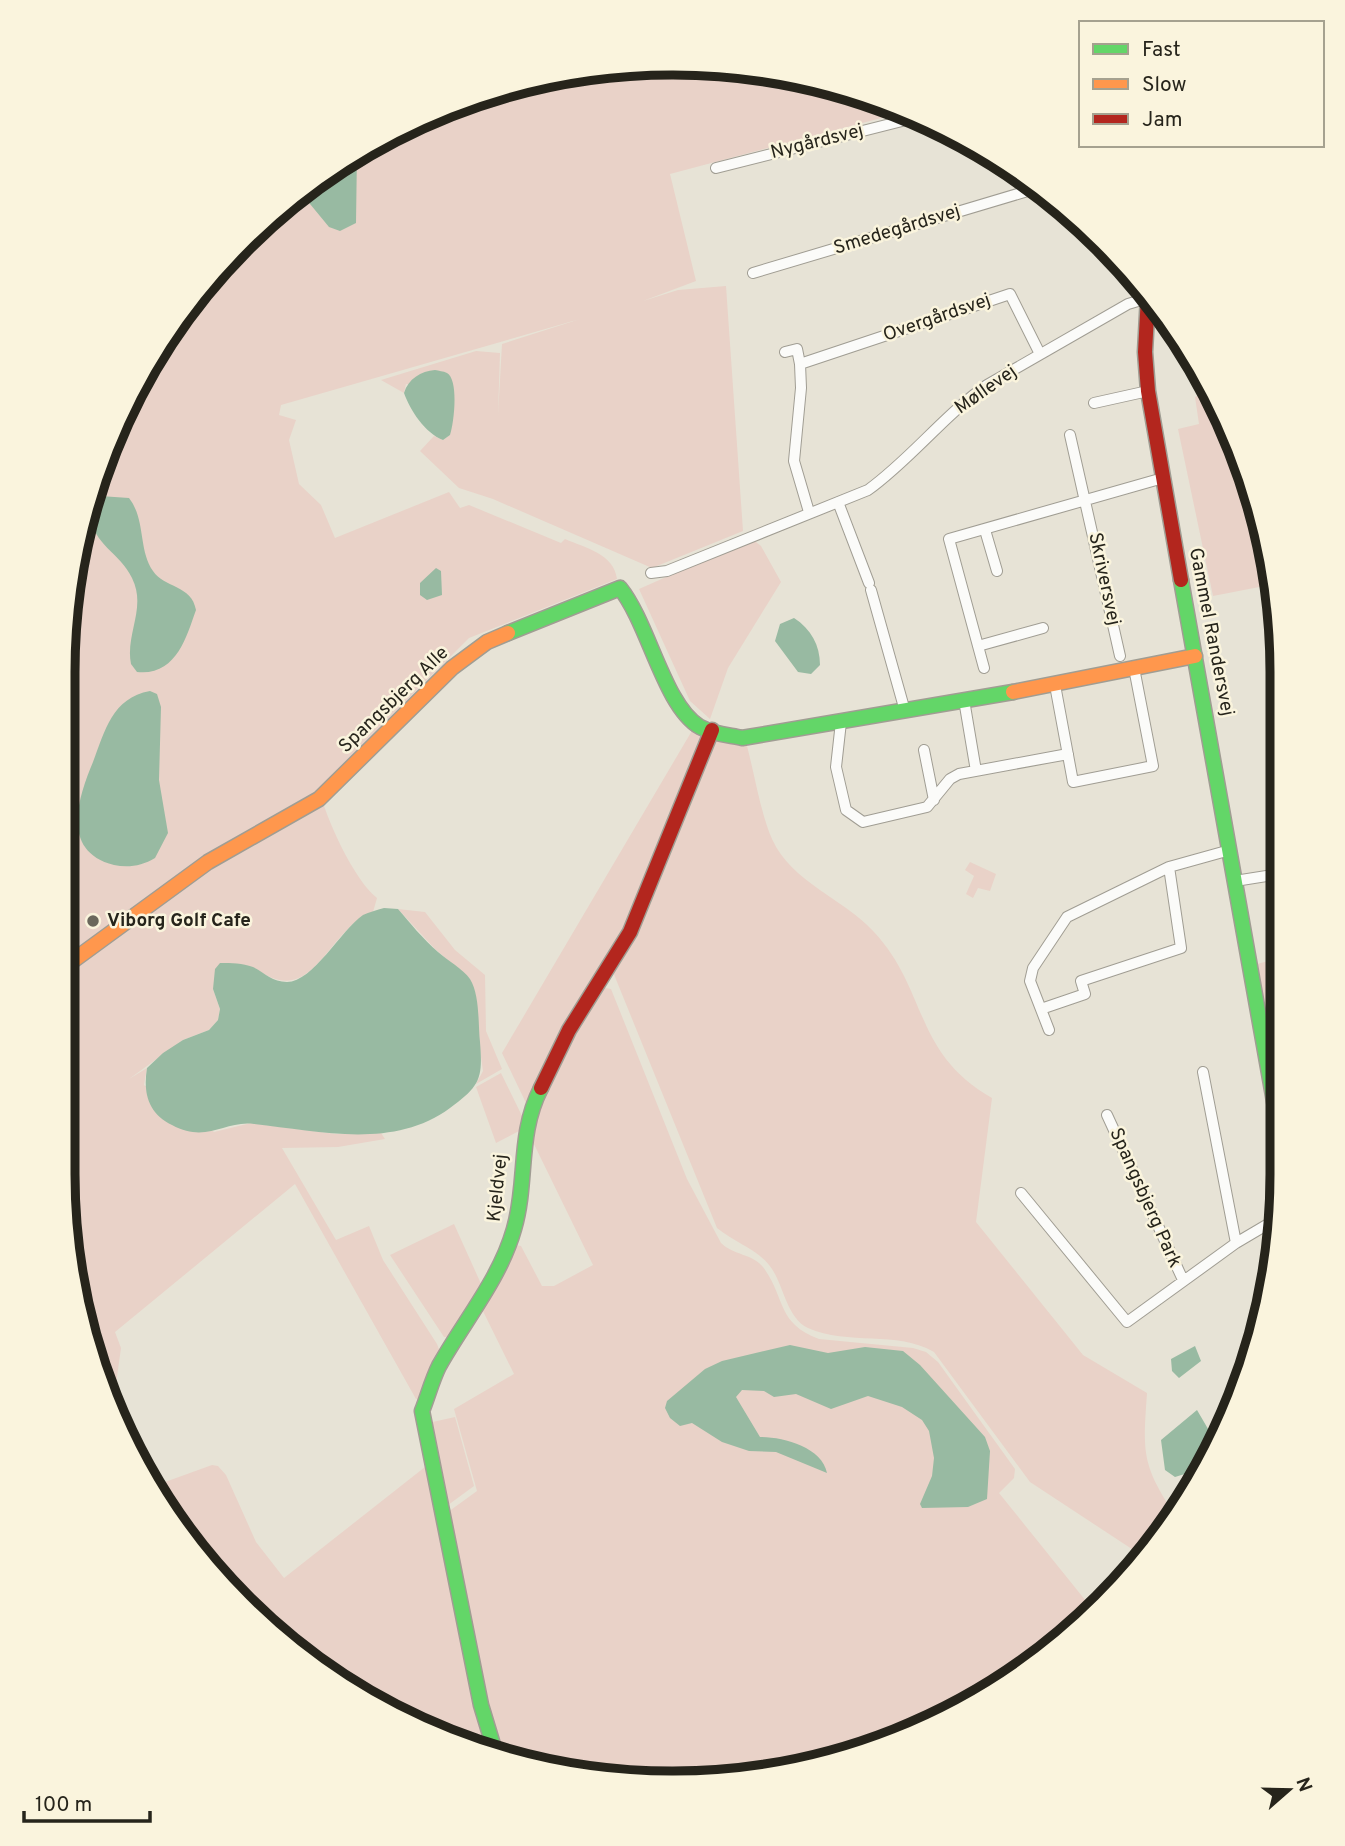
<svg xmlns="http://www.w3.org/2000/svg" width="1345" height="1846" viewBox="0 0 1345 1846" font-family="Overpass,sans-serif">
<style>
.green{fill:#e9d2c8}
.water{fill:#98baa2}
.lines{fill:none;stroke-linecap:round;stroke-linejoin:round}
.street-casing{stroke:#a09d93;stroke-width:12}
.fast-casing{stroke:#a09d93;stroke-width:17}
.slow-casing{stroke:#a09d93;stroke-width:17}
.jam-casing{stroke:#a09d93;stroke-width:17}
.street{stroke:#fbfbf9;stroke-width:10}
.fast{stroke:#63d668;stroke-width:14}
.slow{stroke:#ff974d;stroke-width:14}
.jam{stroke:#b3261e;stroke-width:14}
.poi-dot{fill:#6a675c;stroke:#faf4dd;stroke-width:2.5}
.labels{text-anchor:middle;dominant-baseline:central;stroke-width:5;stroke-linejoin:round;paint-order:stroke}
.street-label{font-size:19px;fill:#26241b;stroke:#faf4dd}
.poi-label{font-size:19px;font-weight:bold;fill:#26241b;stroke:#faf4dd;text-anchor:start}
.rim{fill:none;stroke:#26241b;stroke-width:9}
</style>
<rect width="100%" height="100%" fill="#e7e3d6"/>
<path class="green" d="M713,64L831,84L904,112L670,174L696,281L643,301L678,290L726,286L743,531L652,568L493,499L459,488L420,451L434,436L443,440L450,435L454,391L406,384L404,393L381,380L476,351L500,353L498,415L502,344L580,319L281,405L279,415L296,420L289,440L299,484L321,505L335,538L449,492L460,508L469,505L561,543L565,539C586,548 614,554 617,579L469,638L319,788C325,817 354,880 377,898L373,912C326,929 314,1012 255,968L213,989L220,1009L218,1020L209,1030L183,1040L129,1079L147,1068L144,1085L214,1132L251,1123L336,1134L381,1133L385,1139L338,1147L282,1148L336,1240L369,1226L383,1260L437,1344L440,1352L421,1398L416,1399L295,1184L115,1332L121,1348L114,1398L84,1332L63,1173V672L75,553L145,367L271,214L368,144L477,95L593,68Z
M1210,390L1219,403L1274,584L1213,596L1178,429L1199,424L1195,397Z
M752,539L761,546L781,582L728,668L710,719L690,701L639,589Z
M693,729L703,735L644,894L526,1103L502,1053Z
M716,740L747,746C755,776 760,811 772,839C792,883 843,898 874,932C928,990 913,1053 992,1098L976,1222L1083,1355L1147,1393C1143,1452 1141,1464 1175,1515L1144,1557L1030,1482L934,1352C897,1330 848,1346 808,1328C787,1318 784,1287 772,1269C760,1250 735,1243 717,1228L613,972L648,908Z
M970,862L996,874L990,891L978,888L973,898L966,894L974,876L965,870Z
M398,909L425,912L455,950L485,975L486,1031L502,1069L476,1084L483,1071L470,979L435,949Z
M1279,958L1280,1030L1270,1032L1257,964Z
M600,987L611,989L687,1179L721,1243C733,1255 753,1254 763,1267C786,1298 776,1323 819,1339L913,1348L926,1352L938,1362L1015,1469L1014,1478L999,1493L1094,1611L1074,1632L942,1720L752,1778H593L403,1720L271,1632L166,1512L154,1486L212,1465L218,1466L226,1475L256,1542L284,1578L425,1467L437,1520L477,1491L454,1409L514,1374L480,1305L514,1245L521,1246L542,1286H554L593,1265L530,1136L552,1071Z
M501,1073L522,1116L519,1131L496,1143L476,1087Z
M454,1224L482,1286L450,1337H444L390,1255Z
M455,1417L474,1486L444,1508L428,1423Z"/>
<path class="water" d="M357,152L356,223L340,231L329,227L301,193Z
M435,370C439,371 443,371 447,373C459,380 454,423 450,435L443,440C425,433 410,410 404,393C408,379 421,371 435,370Z
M100,496L129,498C146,520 138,549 153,571C164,588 192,585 196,610C186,638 176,676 137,672L131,664C125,634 147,608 132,578C118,548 80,540 95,499Z
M436,568L441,571L442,595L427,600L420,595V583Z
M794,618C811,629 820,645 820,665L811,674L798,672L775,641L780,624Z
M150,691L157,694L161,707L159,780L168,833L155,858C142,866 128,868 114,865C60,851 78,798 93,762C105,731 112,698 150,691Z
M384,908L398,909C410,923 423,939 438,952C447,960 463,969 470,979C480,995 478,1024 480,1042C483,1079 480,1086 450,1108C393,1150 319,1131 254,1124C225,1120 207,1144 172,1125C148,1113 143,1093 147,1068L163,1053L183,1040L209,1030L218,1020L220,1009L213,989L215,969L220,963C232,963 242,963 253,967C265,973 272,982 287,982C313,982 341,930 363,915C369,912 377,910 384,908Z
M790,1345L828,1353L865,1347L903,1351L920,1365L985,1437L990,1451L987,1499L968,1507L922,1508L920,1504L932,1476L934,1458L929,1431L922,1420L902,1407L868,1396L831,1409L796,1394L774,1397L764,1391L742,1390L736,1397L760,1437C783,1437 822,1447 827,1473L776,1452L749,1451L722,1442L692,1423L680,1426L670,1418L665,1408L667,1401L705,1369L722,1361Z
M1195,1346L1201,1361L1179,1378L1172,1371L1171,1359Z
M1197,1410L1218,1446L1204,1468L1175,1477L1165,1470L1161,1440Z"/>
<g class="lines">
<g class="street-casing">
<path id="street" d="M716,168L918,117
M753,273L1041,187
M785,352L797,349L800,364
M1094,403L1148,391
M1070,435L1120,656
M838,502L869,583
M809,512L794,461L801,388L800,364L1010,294L1040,354
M985,530L997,571
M651,573L667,571L868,490C911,459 943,416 987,385L1128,304L1148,298
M871,590L905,711
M978,646L1043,628
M984,668L949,539L1163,478
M1055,685L1073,782L1153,766L1134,668
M964,700L976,771
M841,722L836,767L846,810L863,822L927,807L950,779L959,774L1068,754
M924,750L934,800
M1235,881L1279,874
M1041,1009L1085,994L1081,981L1181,948L1169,867
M1049,1030L1030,981L1033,968L1067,917L1169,867L1230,850
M1203,1072L1236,1243
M1107,1115L1183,1280
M1021,1193L1127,1322L1236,1243L1280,1217
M1262,1327L1258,1307L1266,1302"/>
</g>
<g class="fast-casing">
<path id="fast" d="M1181,580L1280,1135
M508,633L620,588C649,624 664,706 700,727C713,734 728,735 742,738L1013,692
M494,1748L481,1705L422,1411C428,1396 432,1380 439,1366C464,1321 500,1279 514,1229C528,1181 517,1135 541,1088"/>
</g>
<g class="slow-casing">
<path id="slow" d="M1013,692L1195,656
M63,968L208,862L319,799L452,668L487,642L508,633"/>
</g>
<g class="jam-casing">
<path id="jam" d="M1148,296L1145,352L1148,391L1181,580
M541,1088L569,1030L630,932L712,730"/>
</g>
<use href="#street" class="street"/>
<use href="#fast" class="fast"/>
<use href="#slow" class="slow"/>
<use href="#jam" class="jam"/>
</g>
<circle class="poi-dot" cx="93" cy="921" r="7"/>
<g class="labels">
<g class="street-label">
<text transform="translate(817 142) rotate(-14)">Nygårdsvej</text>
<text transform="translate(897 230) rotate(-17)">Smedegårdsvej</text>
<text transform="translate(937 318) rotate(-19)">Overgårdsvej</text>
<text transform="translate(986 390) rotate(-35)">Møllevej</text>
<text transform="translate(1104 579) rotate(78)">Skriversvej</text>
<text transform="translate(1211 632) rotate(79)">Gammel Randersvej</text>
<text transform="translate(394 700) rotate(-44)">Spangsbjerg Alle</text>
<text transform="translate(498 1188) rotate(-84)">Kjeldvej</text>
<text transform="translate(1145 1198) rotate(66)">Spangsbjerg Park</text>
</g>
<g class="poi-label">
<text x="107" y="921">Viborg Golf Cafe</text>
</g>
</g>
<path d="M0 0H1345V1846H0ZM672 75H673A597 597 0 0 1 1270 672V1174A597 597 0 0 1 673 1771H672A597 597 0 0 1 75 1174V672A597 597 0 0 1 672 75Z" fill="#faf4dd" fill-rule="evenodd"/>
<path class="rim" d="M672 75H673A597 597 0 0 1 1270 672V1174A597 597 0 0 1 673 1771H672A597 597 0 0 1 75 1174V672A597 597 0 0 1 672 75Z"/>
<rect x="1079" y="21" width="245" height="126" fill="#faf4dd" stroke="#a5a18f" stroke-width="2"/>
<rect x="1093" y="44" width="35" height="10" fill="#63d668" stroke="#a5a18f" stroke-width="2"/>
<text x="1142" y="56" font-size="21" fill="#26241b">Fast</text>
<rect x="1093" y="79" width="35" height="10" fill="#ff974d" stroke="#a5a18f" stroke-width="2"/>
<text x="1142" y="91" font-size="21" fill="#26241b">Slow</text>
<rect x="1093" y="114" width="35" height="10" fill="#b3261e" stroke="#a5a18f" stroke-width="2"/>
<text x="1142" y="126" font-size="21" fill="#26241b">Jam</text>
<g transform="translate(1289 1790) rotate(70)" stroke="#faf4dd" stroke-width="5" paint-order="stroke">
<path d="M0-5L12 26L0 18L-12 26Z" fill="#26241b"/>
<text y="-10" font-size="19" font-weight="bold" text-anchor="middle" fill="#26241b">N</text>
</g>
<path d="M24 1811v10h126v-10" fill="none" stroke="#26241b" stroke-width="3.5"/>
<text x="35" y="1811" font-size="21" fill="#26241b" stroke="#faf4dd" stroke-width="5" paint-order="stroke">100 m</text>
</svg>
